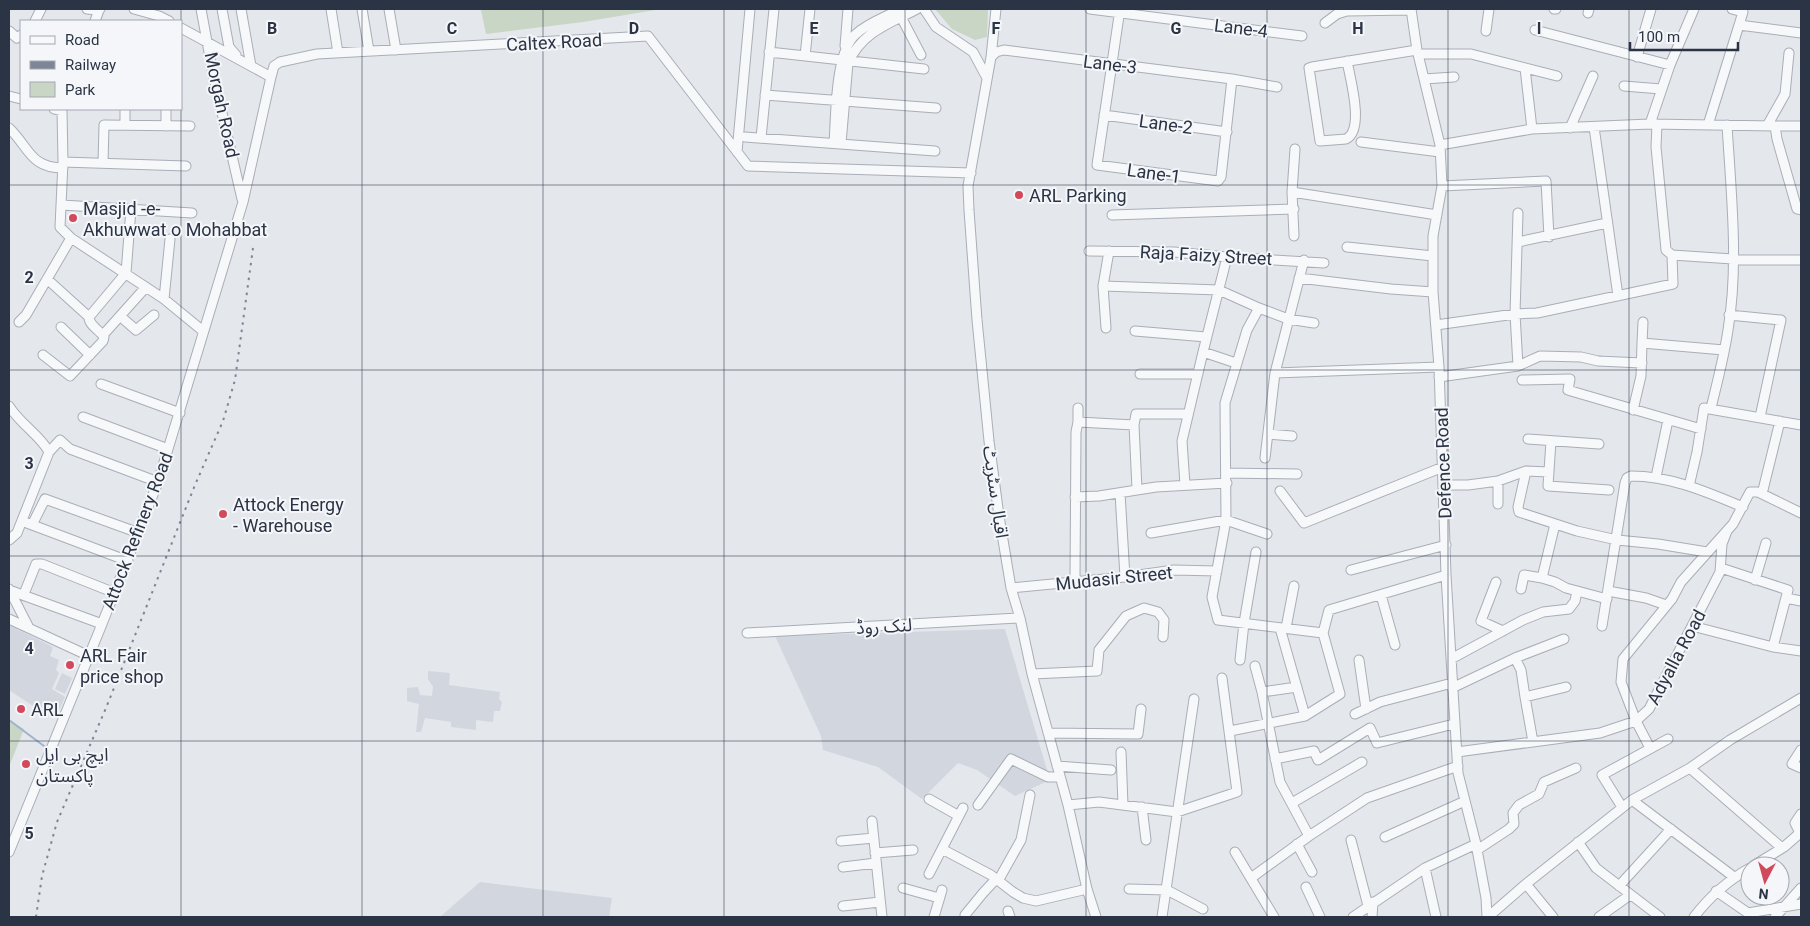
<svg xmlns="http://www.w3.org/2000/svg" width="1810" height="926" viewBox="0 0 1810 926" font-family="Roboto,'Noto Sans Arabic',sans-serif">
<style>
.built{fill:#d2d6de}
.green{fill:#c9d6c5}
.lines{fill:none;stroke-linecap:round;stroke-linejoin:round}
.stream{stroke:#9fb4cc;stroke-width:2}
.minor-casing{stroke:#a9aeb7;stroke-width:11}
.minor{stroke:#f7f8fa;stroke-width:9}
.rail{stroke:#7d8696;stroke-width:2;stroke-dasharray:2.5 5;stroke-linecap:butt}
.grid{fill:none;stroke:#2b3445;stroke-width:1;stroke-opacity:0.55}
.poi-dot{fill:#d1495b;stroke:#f4f6f9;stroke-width:2}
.labels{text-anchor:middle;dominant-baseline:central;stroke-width:4;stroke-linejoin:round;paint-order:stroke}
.street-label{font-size:18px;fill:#2b3445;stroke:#f4f6f9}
.poi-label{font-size:18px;fill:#2b3445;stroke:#f4f6f9;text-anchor:start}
.grid-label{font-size:16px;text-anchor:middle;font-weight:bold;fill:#2b3445;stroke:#f4f6f9;stroke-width:4;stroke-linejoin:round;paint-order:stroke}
</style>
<rect width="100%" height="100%" fill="#e4e7ec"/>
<path class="built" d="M9,625L53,647L50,656L59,660L56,670L59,673L52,689L65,697L56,717L33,706L9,690Z
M1005,629L1050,780L1015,796L977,770L958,763L922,799L878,767L823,750L821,736L775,636Z
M428,671L450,673L449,685L500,692L499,699L502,702L500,711H494L493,722L476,720V730L451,727V722L425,718L421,732H416L419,704L407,701V688L418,687L420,695L432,696L433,687L428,679Z
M62,673L72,678L65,694L55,689Z
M480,882L612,898L609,917H440Z"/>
<path class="green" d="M499,9H661L583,22L486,34L481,10Z
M935,9H988L987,37L975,40L952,29Z
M9,720L24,729L9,767Z"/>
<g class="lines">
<path class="stream" d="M9,720L48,749
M52,752L58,757"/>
<g class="minor-casing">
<path id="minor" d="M87,9L96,10L100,9
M134,9L159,16L169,21
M201,9L213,74L242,199
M222,9L229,47L236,55
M241,9L251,66
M331,9L338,53
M362,9L369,51
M389,9L396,50
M924,9L936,27L973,52L987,78
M996,9L991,57L968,186L969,210L977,320L989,441L999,516L1011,588L1020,618L1032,674L1068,805L1087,889L1096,917
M1090,9L1302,36
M1120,9L1097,165L1218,181L1221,177L1232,79L1277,87
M1411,9L1417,50L1440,145L1442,186L1433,236V292L1439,367L1446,575L1458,773L1476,844L1486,898L1487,917
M1554,9H1556
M1732,9L1743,12L1739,25
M899,13L921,55
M1588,13L1589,9
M35,21L41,9
M95,21L99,10
M1325,23L1337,14L1347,11L1411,10
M181,28L271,77
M1535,30L1670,65
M9,31L17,38L21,35
M1486,31L1489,9
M845,46L848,9
M769,52L924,69
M1419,54H1471L1557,76
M805,56L810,9
M991,57L996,52L1004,50L1232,79
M1637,57L1651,9
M1347,61C1350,78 1365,130 1346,139L1320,141L1309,68L1312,67L1417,50
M1525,68L1532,129
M1424,79L1454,77
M1624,86L1661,89
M765,95L936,108
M9,96L21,99
M54,109L62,111L63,162L60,227L71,238L164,299L203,331
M125,109V125
M166,109V126
M1104,115L1227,132
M1650,124L1670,65L1694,9
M1657,124L1656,147L1666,250L1672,255L1733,259
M1708,125L1739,25L1801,33
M1767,126L1785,94L1789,53
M1775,126H1801
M1594,127L1618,296
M9,128C29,147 30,168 63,168
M1570,128L1593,76
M745,137L935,151
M761,138L774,9
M1361,142L1440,152
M834,143C836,116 835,51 856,34C868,23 886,17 900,9
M841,143L848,63C862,32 888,24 917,9
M1440,145L1532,129L1650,124L1775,126L1777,139L1797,209L1801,210
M1295,149L1292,192L1437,215
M737,152L750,9
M63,162L186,166
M103,163L104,125L190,126
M1442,186L1546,181L1549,237
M1292,192L1294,236
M62,205L192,213
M1518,213L1515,314L1518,366
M1112,215L1294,209
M1518,242L1607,223
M1347,247L1433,256
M1089,251L1174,252L1227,257L1324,263
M1733,260H1801
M1299,278L1391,289L1433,292
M47,279L89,317
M1103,286L1219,290L1259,308L1288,319L1314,323
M164,299L170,239
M1259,308L1247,330L1225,403L1226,520L1212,597L1218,620L1323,633
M1729,315L1781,320L1760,417
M120,316L136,330L154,315
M19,322L26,315L71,238
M1643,322L1642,343L1724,350
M1436,325L1515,314L1537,313L1673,284L1672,255
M61,327L90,355
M1106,328L1103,286L1109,251
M1135,331L1206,337
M103,335L146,287
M1203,352L1236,363
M43,355L70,376L103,341L104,337C100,330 89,326 89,317L126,273L131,209
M1275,373L1439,367
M1140,374H1198
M1439,377L1518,366L1540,356L1581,357L1598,361L1642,363
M1522,380L1570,379L1568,390L1571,391L1701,429
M101,384L180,413
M9,406C20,424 40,435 49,452L17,533L9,540
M1711,408C1717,383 1724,357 1728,330C1739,264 1731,192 1727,125
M1633,410L1641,376L1642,343
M83,417L168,449
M1078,422V408
M1268,434L1292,436
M1528,439L1599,444
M1551,441L1548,486L1609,490
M49,452L60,440L70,449L158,482
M1265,458L1275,373L1304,260
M1526,471L1518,507L1519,512L1577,531L1617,540L1658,544L1707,552
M1226,473L1297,474
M1656,477L1668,420
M1185,485L1182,441L1203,352L1227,257
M1443,485H1468L1498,481L1526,471L1549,472
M1689,486L1697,452L1704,408L1801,425
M1137,489L1134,425L1136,414H1188
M1280,491L1304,523L1443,467
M1120,493L1125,577
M1762,494L1780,421
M1075,497L1099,496L1156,487L1227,483
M1498,504V481
M27,523L128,561
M32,525L45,499L139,533
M1151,533L1226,520L1267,534
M1721,568L1788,590L1773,647
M1351,570L1446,545
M1542,578L1555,524
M1755,580L1766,543
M1079,582L1075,577L1076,432L1078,422L1134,425
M1496,582L1481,621L1503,631
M1011,588L1125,577L1174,570L1217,571
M9,589L28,626
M1521,589L1524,575L1542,578L1555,582L1566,588L1607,599
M9,590L102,624
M1608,591L1646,598L1666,605
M24,594L36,564H42L115,593
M1381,595L1395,645
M1786,598L1801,601
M9,619L89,656
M1602,626L1625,483L1627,478L1631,476C1671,476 1707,492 1743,507
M1692,626L1773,647L1801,651
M1280,628L1305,716
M1286,628L1294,586
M747,633L1020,618
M1451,659L1523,620L1543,612L1569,609L1575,601L1577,591
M1240,660L1244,623L1256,552
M1359,660L1366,709
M1255,666L1262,692L1280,782L1309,836
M1032,674L1097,671L1099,650L1126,616L1144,608L1158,612L1164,620L1163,637
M1452,688L1515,658
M1262,692L1297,687
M1525,697L1521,670L1515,658L1564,639
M1355,714L1380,702L1452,683
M1230,731L1305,716L1340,694L1323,633L1329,610L1446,575
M1048,733L1138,734L1141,709
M1533,742L1525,697L1566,687
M1650,748L1636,721L1621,682L1623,659L1672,599L1681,582L1733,524L1750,492H1758L1801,513
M1801,750L1792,764L1801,768
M1121,752L1123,805
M1457,752L1600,733L1636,721L1649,709L1720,572L1722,544L1727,531
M1275,759L1314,751L1318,760L1370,728L1377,743L1454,724
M1057,766L1111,770
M1690,768L1782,848
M929,799L959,816
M1632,800L1734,877
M1292,803L1362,762
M978,805L1011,759L1048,777H1060
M1068,805L1099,802L1177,812L1237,792L1222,678
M1142,807L1146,840
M1622,807L1602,775L1668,739
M872,821L882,917
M1385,837L1465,801
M1351,840L1368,906
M841,841L874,838
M1578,842L1596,868L1660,917
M1297,844L1312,872
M942,849L991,875L1013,892L1023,898L1036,901L1087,889
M1477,850L1509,829L1514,824L1513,813L1519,805L1539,794L1544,782L1576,768
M9,852L102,624L158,482L243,202L271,77L274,66L280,62L317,54L648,36L748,166L971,173
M1235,852L1274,917
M875,853L913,850
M1753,866L1784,847L1800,833L1795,823L1801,814
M843,867L876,863
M1425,868L1436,917
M929,874L963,808
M1251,878L1309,836L1367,798L1458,766
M998,881L1021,840L1030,795
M1526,884L1553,917
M1619,886L1671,829
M1306,887L1320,917
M903,888L939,898
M1129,889L1167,890L1203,909
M1716,891L1748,913L1801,904
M843,906L880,902
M1008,911L1010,917
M965,915L983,893L996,879
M934,917L942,890
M1162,917L1194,699
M1353,917L1425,868L1476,844
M1372,917L1373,902
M1488,917L1526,884L1632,800L1690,768L1730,740L1801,698
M1599,917L1630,895
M1694,917C1710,896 1727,881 1750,868
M1775,917L1801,888"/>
</g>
<use href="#minor" class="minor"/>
<path class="rail" d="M36,917L42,876L57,822L106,708L195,485L223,421L235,380L253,248"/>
</g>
<path class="grid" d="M181,9V21M362,9V917M543,9V917M724,9V917M905,9V917M1086,9V917M1267,9V917M1448,9V917M1629,9V917M181,109V917M9,185H1801M9,370H1801M9,556H1801M9,741H1801"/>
<g class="poi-dot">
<circle cx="1019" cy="195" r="5"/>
<circle cx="73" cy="218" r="5"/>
<circle cx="223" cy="514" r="5"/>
<circle cx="70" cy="665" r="5"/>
<circle cx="21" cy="709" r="5"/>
<circle cx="26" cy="764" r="5"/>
</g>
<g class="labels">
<g class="street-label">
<text transform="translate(1241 28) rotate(7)">Lane-4</text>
<text transform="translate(554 42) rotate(-3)">Caltex Road</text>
<text transform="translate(1110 64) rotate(7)">Lane-3</text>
<text transform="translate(222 105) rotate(78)">Morgah Road</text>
<text transform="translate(1166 124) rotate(8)">Lane-2</text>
<text transform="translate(1154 173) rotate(8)">Lane-1</text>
<text transform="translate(1206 255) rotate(3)">Raja Faizy Street</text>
<text transform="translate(1443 463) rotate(-92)">Defence Road</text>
<text transform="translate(996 492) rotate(82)">اقبال سٹریٹ</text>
<text transform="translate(137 531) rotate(-69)">Attock Refinery Road</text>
<text transform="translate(1114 578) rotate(-6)">Mudasir Street</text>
<text transform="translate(884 626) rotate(-3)">لنک روڈ</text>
<text transform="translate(1676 657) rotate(-62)">Adyalla Road</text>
</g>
<g class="poi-label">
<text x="1029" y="195">ARL Parking</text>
<text x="83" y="208">Masjid -e-<tspan x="83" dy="21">Akhuwwat o Mohabbat</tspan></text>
<text x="233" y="504">Attock Energy<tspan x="233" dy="21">- Warehouse</tspan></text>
<text x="80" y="655">ARL Fair<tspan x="80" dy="21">price shop</tspan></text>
<text x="31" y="709">ARL</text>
<text x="36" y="754">ایچ بی ایل<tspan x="36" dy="21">پاکستان</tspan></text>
</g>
</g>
<g class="grid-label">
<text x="272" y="34">B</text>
<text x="452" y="34">C</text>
<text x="634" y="34">D</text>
<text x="814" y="34">E</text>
<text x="996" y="34">F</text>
<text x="1176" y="34">G</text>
<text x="1358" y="34">H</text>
<text x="1539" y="34">I</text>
<text x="29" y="283">2</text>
<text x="29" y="469">3</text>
<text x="29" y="654">4</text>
<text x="29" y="839">5</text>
</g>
<rect width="1810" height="926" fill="none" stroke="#2b3445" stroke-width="20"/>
<rect x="20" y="20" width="162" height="90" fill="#f4f6f9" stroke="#a4a8b1"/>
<rect x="30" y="36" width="25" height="8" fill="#f7f8fa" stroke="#a4a8b1"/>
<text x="65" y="45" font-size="15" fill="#2b3445">Road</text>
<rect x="30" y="61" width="25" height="8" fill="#7d8696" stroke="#a4a8b1"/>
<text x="65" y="70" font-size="15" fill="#2b3445">Railway</text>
<rect x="30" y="82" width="25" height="15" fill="#c9d6c5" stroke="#a4a8b1"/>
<text x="65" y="95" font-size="15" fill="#2b3445">Park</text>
<g transform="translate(1765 881) rotate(186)"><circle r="24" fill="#f4f6f9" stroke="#a4a8b1"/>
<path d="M0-4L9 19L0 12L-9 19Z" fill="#d1495b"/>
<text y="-8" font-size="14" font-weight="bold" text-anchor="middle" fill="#2b3445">N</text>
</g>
<path d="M1630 42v8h108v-8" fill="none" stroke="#2b3445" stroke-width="2.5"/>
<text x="1638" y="42" font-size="15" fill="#2b3445" stroke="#f4f6f9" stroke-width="4" paint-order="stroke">100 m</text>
</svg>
